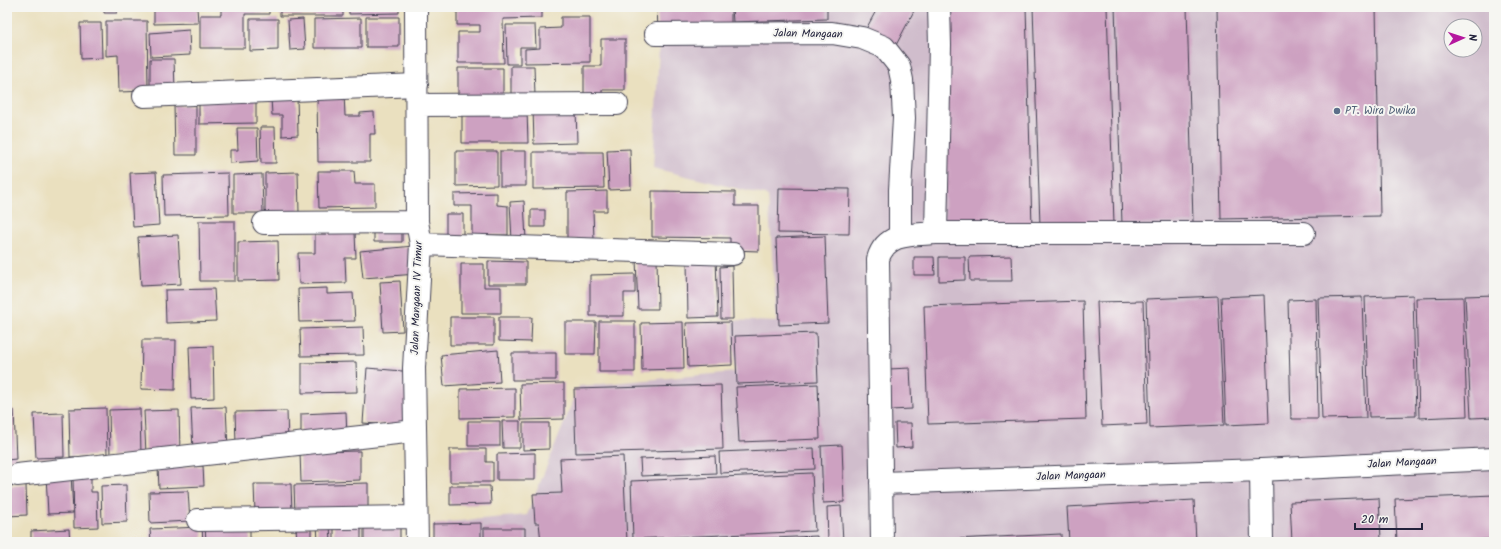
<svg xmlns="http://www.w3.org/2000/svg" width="1501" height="549" viewBox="0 0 1501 549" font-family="Kalam,sans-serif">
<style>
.industrial{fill:#d0bdcc;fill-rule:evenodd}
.building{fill:#cda1c1}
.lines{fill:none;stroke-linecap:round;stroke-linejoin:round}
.minor-casing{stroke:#403e4f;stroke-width:24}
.minor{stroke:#fff;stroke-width:22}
.service-dot{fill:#5c6f8a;stroke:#f6f6f2;stroke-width:1.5}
.labels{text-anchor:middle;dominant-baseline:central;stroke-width:4;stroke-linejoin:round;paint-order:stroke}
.street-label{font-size:11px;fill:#22223b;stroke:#f6f6f2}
.service-label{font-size:11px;fill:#4e5e75;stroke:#f6f6f2;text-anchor:start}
</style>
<rect width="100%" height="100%" fill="#f6f6f2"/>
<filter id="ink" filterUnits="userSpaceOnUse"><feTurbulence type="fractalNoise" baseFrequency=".025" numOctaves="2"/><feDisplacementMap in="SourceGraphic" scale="8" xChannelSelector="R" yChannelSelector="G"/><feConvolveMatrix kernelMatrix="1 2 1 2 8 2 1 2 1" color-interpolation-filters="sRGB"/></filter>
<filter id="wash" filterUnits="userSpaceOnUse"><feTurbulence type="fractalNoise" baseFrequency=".012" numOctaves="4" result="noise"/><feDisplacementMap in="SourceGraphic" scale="16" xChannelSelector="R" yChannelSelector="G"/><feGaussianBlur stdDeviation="0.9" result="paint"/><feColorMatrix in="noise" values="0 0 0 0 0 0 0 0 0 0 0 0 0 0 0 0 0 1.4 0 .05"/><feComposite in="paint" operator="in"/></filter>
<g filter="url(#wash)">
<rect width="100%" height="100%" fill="#eae0bf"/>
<path class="industrial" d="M661,7H1494V542H447V522L527,515L579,386L735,372L732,320L777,322L768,196L653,168ZM1451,26H1475V50H1451Z"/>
<g id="blocks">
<path class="building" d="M104,7H117V13H104Z
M154,7H197L198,23L154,24Z
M221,7H269V14H245V48H200V15H221Z
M280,7H343V16H280Z
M349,7H399V13L349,14Z
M457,7H542V18L503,19L504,63H458V32H480V25H457Z
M657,7H731V28L658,30Z
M732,7H827V19L733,22Z
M878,7H916L895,47L865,31Z
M940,7H1026L1032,228L946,230Z
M1033,7H1107L1114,224L1040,226Z
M1115,7H1187L1193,222L1122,224Z
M1217,7H1376L1380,216L1221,219Z
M366,17H399V47H366Z
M561,17H590V62L525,63V49L540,48V29L561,28Z
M361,18V48H314V19Z
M250,19H278V50L250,51Z
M303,19L305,49L290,50L288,20Z
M106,21H147L148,91L119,92L118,55L106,56Z
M80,23H101L102,58L81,59Z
M506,25H535L536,47H520V64H507Z
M189,30L190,55L151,57L150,33Z
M601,39H625V90H602V99H584V66H601Z
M150,59H174L175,91H150Z
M511,66H534L535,96H511Z
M458,68H503V100H458Z
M256,93V123L199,124V94Z
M344,93L345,116H360V113L374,112L375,134H370V162H318L317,94Z
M297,97L298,135L282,136V115H272L271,98Z
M174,105H196V155H175Z
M533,108H576L577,143L534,144Z
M462,110H527L528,143H462Z
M260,127H275L276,163H261Z
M237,128H257L258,161L230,163V150H238Z
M630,149L631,189L609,190L607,150Z
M456,151H497V185L456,186Z
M500,151H526V186H500Z
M533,152H603L604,188L533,189Z
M318,171H354L355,184H375V207L319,208Z
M156,172L159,225L133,227L130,173Z
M298,172L299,213L265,214V173Z
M228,173L229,215L164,216L163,175Z
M262,174L263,213H233V175Z
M779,188L850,189L849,234L778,233Z
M607,191V211H593L594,240H567V192Z
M652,191L735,192V206H759V251L730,250V238L652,237Z
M497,193V205L508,206V235H472V206H454V194Z
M524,201L526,240L512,241L510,202Z
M531,210H545V227H531Z
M446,214H463V238H446Z
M199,221H235V281H200Z
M374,227H402V242H374Z
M355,232L356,258H345L346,283L299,284L298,253H315V233Z
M178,235L181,284L141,286L138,237Z
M825,236L828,323L779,325L776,238Z
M278,241L279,280L238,281V242Z
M414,246L417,274L363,278L360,251Z
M1011,256L1012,281H970L969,257Z
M914,257H934L935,275H914Z
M939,257H965V280L939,281Z
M657,258L658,309H638L636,259Z
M716,259L718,317L688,318L687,260Z
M488,261L526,262V284H488Z
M461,264H484V287H501V313H461Z
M732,266L733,319H721L720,267Z
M635,274V293H624V316H590V275Z
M400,281L403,331L383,332L380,282Z
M327,288V294L353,293L355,321L299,322L298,289Z
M214,289L216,321L166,323L165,290Z
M1264,295L1269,423L1226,425L1221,297Z
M1413,295L1416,416L1369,417L1365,297Z
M1494,295V417L1471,418L1465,296Z
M1218,296L1224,425L1150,428L1146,299Z
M1362,297L1366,418L1322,419L1318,298Z
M1463,297L1467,416L1419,418L1416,298Z
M1316,299L1318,419H1291L1288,300Z
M1083,301L1086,419L928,424L924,306Z
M1143,301L1147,424L1102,426L1097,302Z
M450,317H494V345H450Z
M499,317H532L531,342L499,341Z
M599,321H635V372H599Z
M565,322H596L595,354H565Z
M683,322L684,369L642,370L641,323Z
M731,322L732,365L688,367L686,323Z
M363,327L364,355L301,356L300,329Z
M816,333L818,381L737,384L735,336Z
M142,340H176L175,390L141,389Z
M213,346L214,398L191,399L189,347Z
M498,350L500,382L444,386L441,355Z
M512,353H556V380H512Z
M356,362L357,392L302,393V363Z
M367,368L414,372L410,426L363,423Z
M910,368L912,409L890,410L889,369Z
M564,383V419L521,420L520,384Z
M818,384L820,439L739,442L736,387Z
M721,385L723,449L576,453L574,389Z
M515,388V417L460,418V389Z
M226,407L228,450L193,451L191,408Z
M106,408L107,455L70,457L69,409Z
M140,409L141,455L110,456L109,410Z
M7,410H14L16,459L7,460Z
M179,410L180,453L146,454L144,411Z
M287,411L288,443L236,444L235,412Z
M346,412L347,437L301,438V414Z
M63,413L64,457L36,458L34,414Z
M468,421H500V446H468Z
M502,421H520V448H503Z
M523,423H549V449L523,450Z
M895,423H911L912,447L896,448Z
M842,445L844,502L823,503L821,446Z
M814,448L815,469L720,473L719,452Z
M450,449H486V462H493V482H450Z
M360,451V480L301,482L300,452Z
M535,453V480H497V454Z
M623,456L627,542H541L539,523H535L533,494L562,493L560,459Z
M715,456L716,473L641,476L640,459Z
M203,466L204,486L159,488L158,468Z
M812,473L815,531L633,539L631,481Z
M71,474L73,513L48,514L46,475Z
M91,474V492H97L98,527L74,528L73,475Z
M368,483V513L295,515L294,485Z
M254,484H291L292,512L255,513Z
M26,485L27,515L7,516V486Z
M126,485L127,522L102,523L101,486Z
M450,486H490L491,504L450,505Z
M188,491L190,521L150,523L149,492Z
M1494,495V539L1397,542L1395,499Z
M1379,498L1381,540L1335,542H1292L1290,502Z
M1194,500L1196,542H1069L1067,507Z
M841,506L843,541L828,542L827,507Z
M361,518V542H334V519Z
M364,523H400V542H364Z
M481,523V542H433V524Z
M317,524H330L331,542H318Z
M250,525V542H206L205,526Z
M202,527L203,542H151L150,529Z
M296,527H311V542H297Z
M484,528H525V542H484Z
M69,529L70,542H31V531Z
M1061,534V542H934L933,540Z
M817,536V542H711V541Z"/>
</g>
</g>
<g filter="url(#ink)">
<use href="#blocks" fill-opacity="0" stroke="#403e4f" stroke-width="1"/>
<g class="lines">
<g class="minor-casing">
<path id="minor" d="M416,7L417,222L421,244L414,368L417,542
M656,34L832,33L862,38L884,47L899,66L902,80L904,118L900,190V236
M144,96L417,85
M417,105L617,104
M264,223L417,222
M936,233H1304
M421,244L733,254
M1261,470L1262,542
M17,475L415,431
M881,483L1261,470L1494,459
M198,520L416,517
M882,542L878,259C886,232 912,235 936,233L940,45L939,7"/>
</g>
<use href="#minor" class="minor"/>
</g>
</g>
<circle class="service-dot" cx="1337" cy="111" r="4"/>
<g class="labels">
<g class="street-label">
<text transform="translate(808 34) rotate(1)">Jalan Mangaan</text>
<text transform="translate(417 298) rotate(-88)">Jalan Mangaan IV Timur</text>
<text transform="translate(1402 463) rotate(-3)">Jalan Mangaan</text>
<text transform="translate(1071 476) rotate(-2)">Jalan Mangaan</text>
</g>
<g class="service-label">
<text x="1345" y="111">PT. Wira Dwika</text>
</g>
</g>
<rect width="1501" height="549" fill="none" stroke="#f6f6f2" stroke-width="24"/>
<g transform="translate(1463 38) rotate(87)"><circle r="19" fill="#f6f6f2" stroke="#a1a1a9"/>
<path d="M0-3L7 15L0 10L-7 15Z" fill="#b5179e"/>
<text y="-6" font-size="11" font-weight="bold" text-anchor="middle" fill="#22223b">N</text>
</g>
<path d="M1355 523v6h67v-6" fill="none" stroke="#22223b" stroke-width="2"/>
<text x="1361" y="523" font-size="12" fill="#22223b" stroke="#f6f6f2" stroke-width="3" paint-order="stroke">20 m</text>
</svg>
